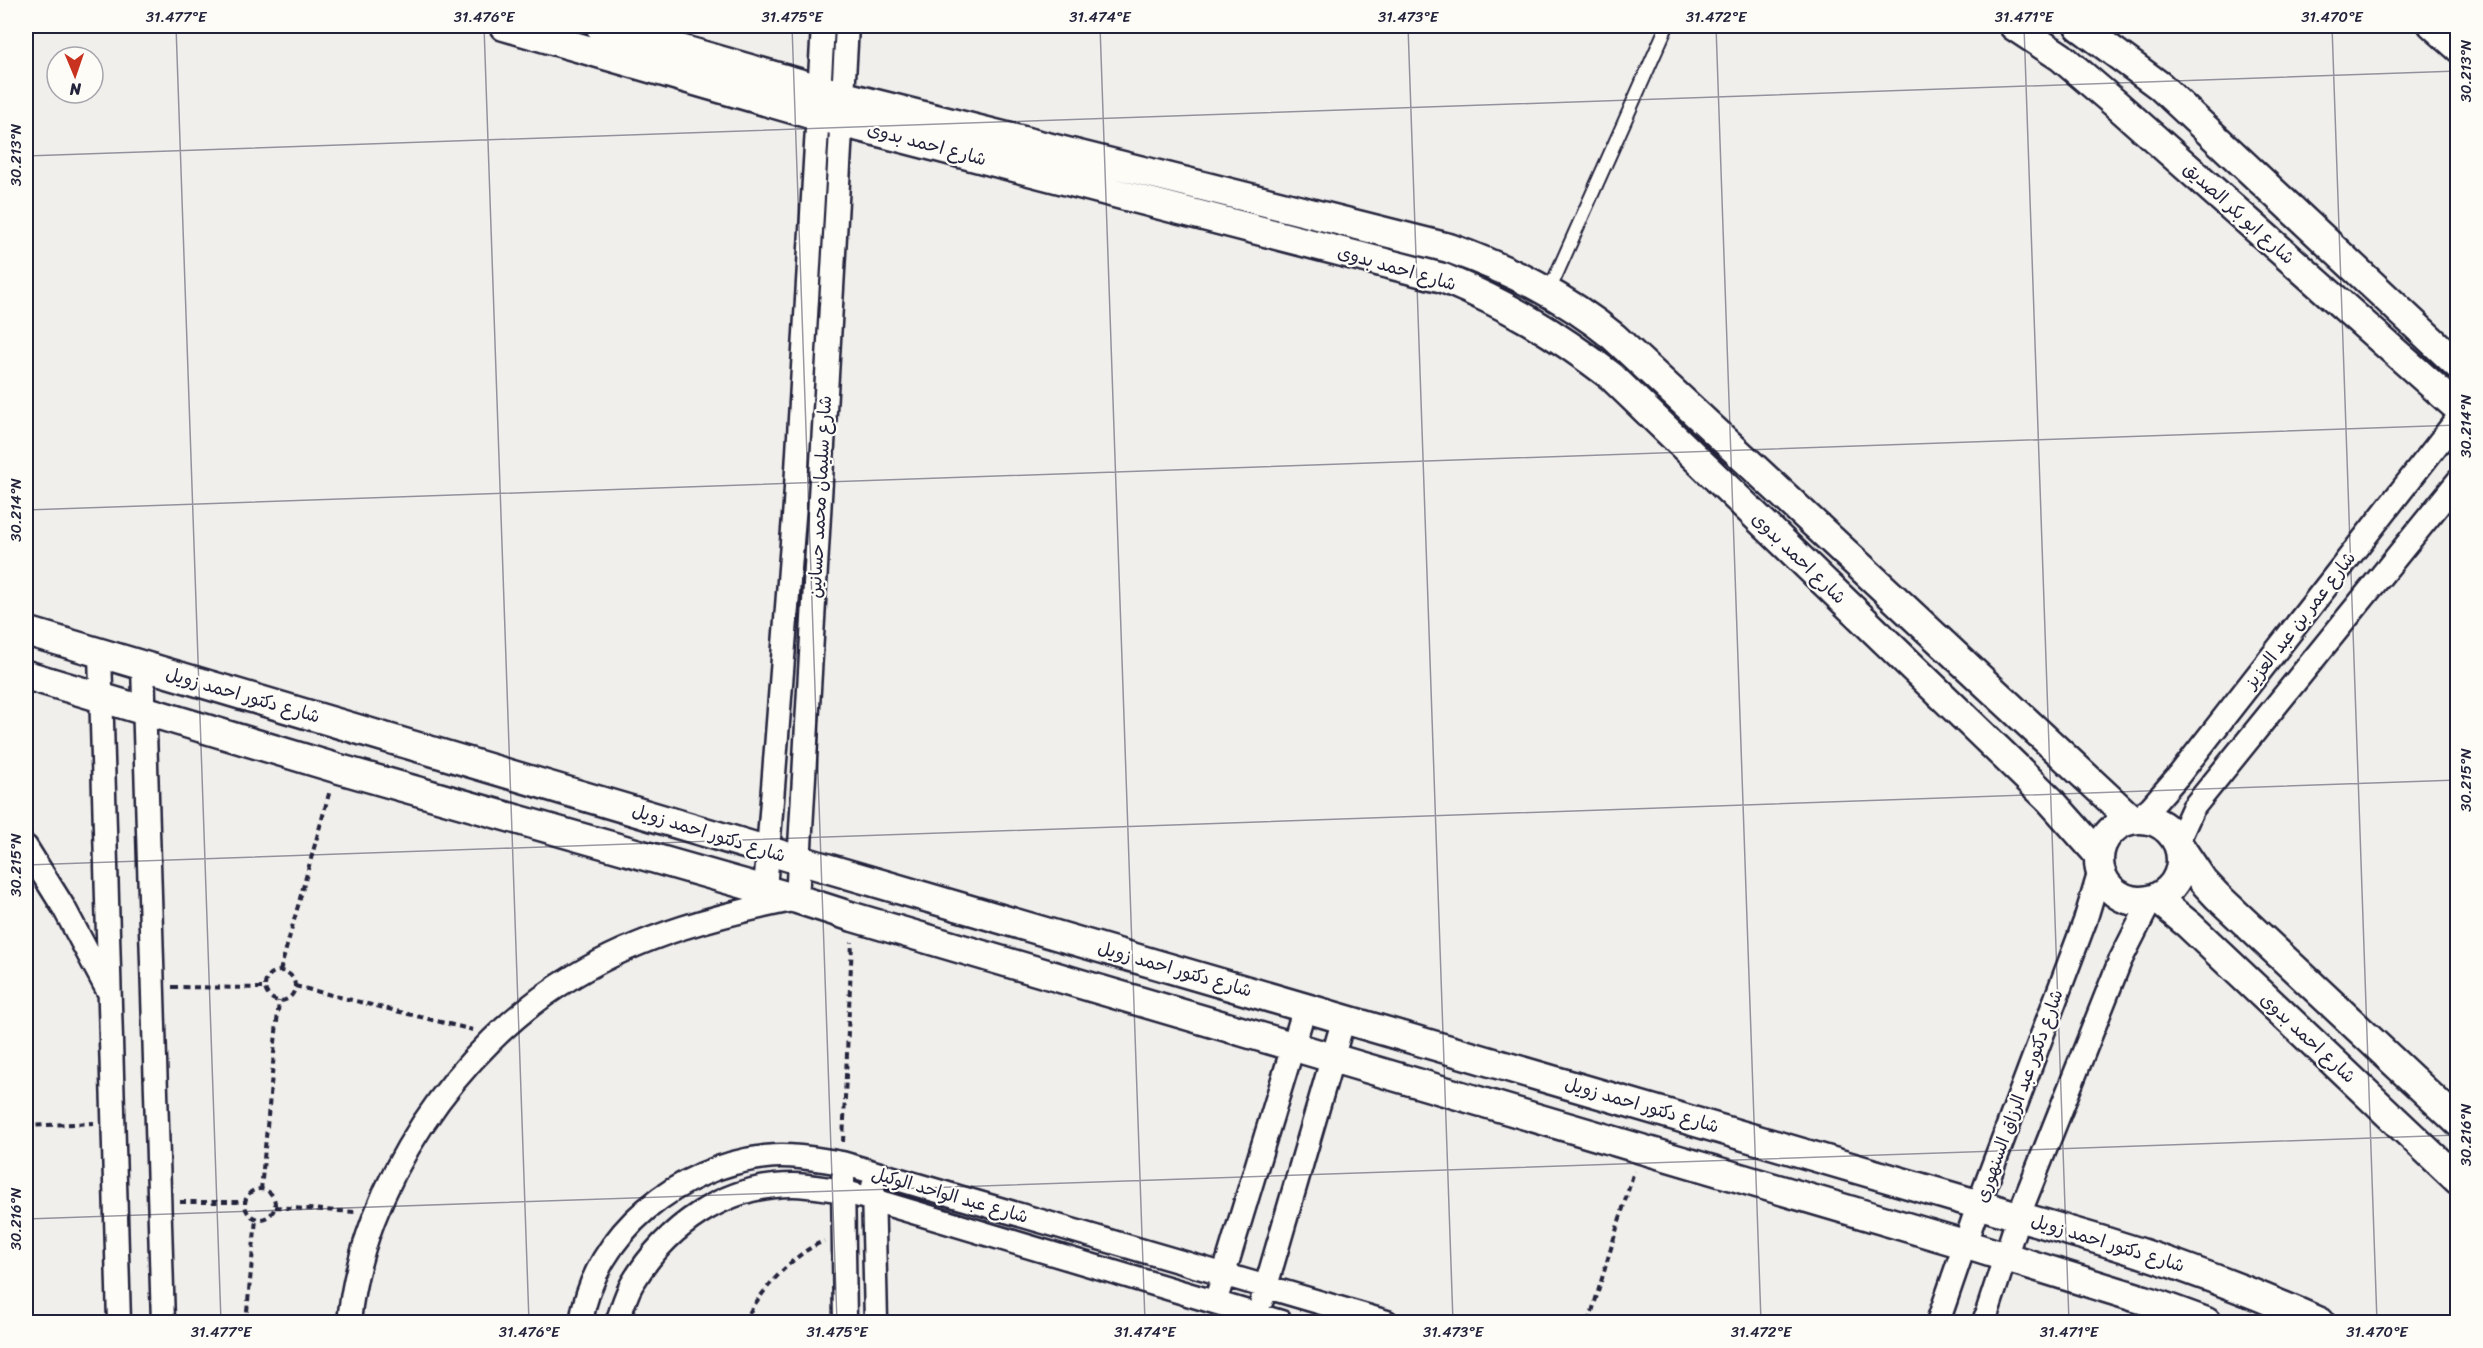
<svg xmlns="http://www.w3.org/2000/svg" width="2483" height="1348" viewBox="0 0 2483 1348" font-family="Sriracha,'Playpen Sans Arabic',sans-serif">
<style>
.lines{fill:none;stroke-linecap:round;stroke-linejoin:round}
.service-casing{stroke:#22223b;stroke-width:16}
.minor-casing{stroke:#22223b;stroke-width:27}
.tertiary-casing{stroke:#22223b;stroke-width:33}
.path{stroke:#22223b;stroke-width:4;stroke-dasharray:6 4.5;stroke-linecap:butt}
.service{stroke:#fdfcf7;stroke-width:12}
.minor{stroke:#fdfcf7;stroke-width:22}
.tertiary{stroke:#fdfcf7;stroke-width:28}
.ticks{fill:none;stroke:#22223b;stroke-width:1.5;stroke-opacity:0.45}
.labels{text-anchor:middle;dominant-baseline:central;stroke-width:4.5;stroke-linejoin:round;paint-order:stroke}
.street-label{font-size:18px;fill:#22223b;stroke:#fdfcf7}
.neatline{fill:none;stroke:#22223b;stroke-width:2}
.ticks-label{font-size:15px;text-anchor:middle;fill:#22223b}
</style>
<rect width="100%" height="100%" fill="#f0efec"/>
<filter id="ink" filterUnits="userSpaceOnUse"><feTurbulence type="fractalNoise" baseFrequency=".0167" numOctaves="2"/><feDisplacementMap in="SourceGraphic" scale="12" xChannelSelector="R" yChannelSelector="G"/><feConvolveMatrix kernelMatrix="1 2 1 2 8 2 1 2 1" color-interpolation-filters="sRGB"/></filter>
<g filter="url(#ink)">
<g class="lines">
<g class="service-casing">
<path id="service" d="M1549,291L1667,26"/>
</g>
<g class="minor-casing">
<path id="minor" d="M2430,26L2458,51
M100,653L119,1322
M143,666L163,1322
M2138,818L2151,807L2179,775L2458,418
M2178,841L2193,808L2458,481
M26,847L64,908L107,989
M765,890L795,504L823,26
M843,1177L845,1322
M873,1186L876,1322
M1219,1290L1305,1007
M1262,1300L1344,1018
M349,1322C362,1186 458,1045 574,976C642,935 721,914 797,899L847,26
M581,1322C595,1232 679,1167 765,1157C791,1154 817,1159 842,1163L1387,1322
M617,1322C622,1310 625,1296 632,1284C666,1227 724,1185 793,1185C809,1185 827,1189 843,1191L1281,1322
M1938,1322L1979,1203L2085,921L2100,871
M1984,1322L2019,1215L2120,961L2151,900"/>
</g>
<g class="tertiary-casing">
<path id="tertiary" d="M504,26L817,116L1443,278C1508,305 1555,333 1611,376L2050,800L2099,855
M600,26L844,96L1449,248C1510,270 1564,296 1614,337L2131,819
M2014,26L2061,57L2116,104L2458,408
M2079,26L2160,86L2458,365
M26,631L799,860L2100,1240C2176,1263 2248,1290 2320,1322
M26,675L336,768L797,899L853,917L1964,1244L2154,1303L2206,1322
M2099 860a41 41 0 1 1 82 0a41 41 0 1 1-82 0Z
M2180,847L2203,881L2217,896L2458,1122
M2156,898L2189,925L2458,1180"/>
</g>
<path class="path" d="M280,971L330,790
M265 986a15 15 0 1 1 30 0a15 15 0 1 1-30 0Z
M295,986L473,1030
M172,987L265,988
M26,1126L94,1123
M843,1142L852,942
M245 1204a15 15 0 1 1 30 0a15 15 0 1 1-30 0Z
M261,1190L279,1001
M180,1202H245
M275,1207L355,1212
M246,1322L256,1219
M744,1322C761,1291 791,1255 824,1241
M1589,1322L1634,1171"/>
<use href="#service" class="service"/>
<use href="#minor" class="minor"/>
<use href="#tertiary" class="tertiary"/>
</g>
</g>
<path class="ticks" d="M176,26L221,1322M484,26L529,1322M792,26L837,1322M1100,26L1145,1322M1408,26L1453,1322M1716,26L1761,1322M2024,26L2069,1322M2332,26L2377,1322M26,156L2458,71M26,510L2458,425M26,865L2458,780M26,1219L2458,1135"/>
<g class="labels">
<g class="street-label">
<text transform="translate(927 144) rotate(15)">شارع احمد بدوى</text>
<text transform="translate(2239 213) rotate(42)">شارع ابو بكر الصديق</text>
<text transform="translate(1397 268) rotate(16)">شارع احمد بدوى</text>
<text transform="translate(820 497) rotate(-87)">شارع سليمان محمد حسانين</text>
<text transform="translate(1799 558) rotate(44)">شارع احمد بدوى</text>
<text transform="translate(2300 620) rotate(-52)">شارع عمر بن عبد العزيز</text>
<text transform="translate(243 695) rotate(16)">شارع دكتور احمد زويل</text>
<text transform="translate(709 833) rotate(17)">شارع دكتور احمد زويل</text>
<text transform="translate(1175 969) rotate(16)">شارع دكتور احمد زويل</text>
<text transform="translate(2308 1038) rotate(43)">شارع احمد بدوى</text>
<text transform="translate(2019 1096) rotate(-70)">شارع دكتور عبد الرزاق السنهورى</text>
<text transform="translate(1642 1105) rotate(16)">شارع دكتور احمد زويل</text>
<text transform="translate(950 1195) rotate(16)">شارع عبد الواحد الوكيل</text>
<text transform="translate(2108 1243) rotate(17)">شارع دكتور احمد زويل</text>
</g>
</g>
<rect width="2483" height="1348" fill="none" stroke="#fdfcf7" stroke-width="66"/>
<g transform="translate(75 75) rotate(178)"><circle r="28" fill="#fdfcf7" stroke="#a5a5ac" stroke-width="1.5"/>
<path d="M0-4.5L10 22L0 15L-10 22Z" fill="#c8321e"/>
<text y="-9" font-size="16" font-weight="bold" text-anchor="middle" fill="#22223b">N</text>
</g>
<rect x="33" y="33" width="2417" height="1282" class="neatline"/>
<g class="ticks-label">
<text x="176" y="22">31.477°E</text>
<text x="484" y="22">31.476°E</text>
<text x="792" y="22">31.475°E</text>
<text x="1100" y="22">31.474°E</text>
<text x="1408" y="22">31.473°E</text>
<text x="1716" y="22">31.472°E</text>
<text x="2024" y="22">31.471°E</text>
<text x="2332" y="22">31.470°E</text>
<text transform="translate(2466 71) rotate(-90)" y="5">30.213°N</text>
<text transform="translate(16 155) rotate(-90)" y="5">30.213°N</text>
<text transform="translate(2466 426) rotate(-90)" y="5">30.214°N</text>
<text transform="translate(16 510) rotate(-90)" y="5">30.214°N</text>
<text transform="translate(2466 780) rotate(-90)" y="5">30.215°N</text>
<text transform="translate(16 865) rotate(-90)" y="5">30.215°N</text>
<text transform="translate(2466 1135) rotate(-90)" y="5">30.216°N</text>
<text transform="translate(16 1219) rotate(-90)" y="5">30.216°N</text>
<text x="221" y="1337">31.477°E</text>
<text x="529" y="1337">31.476°E</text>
<text x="837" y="1337">31.475°E</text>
<text x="1145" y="1337">31.474°E</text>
<text x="1453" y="1337">31.473°E</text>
<text x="1761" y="1337">31.472°E</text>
<text x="2069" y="1337">31.471°E</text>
<text x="2377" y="1337">31.470°E</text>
</g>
</svg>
